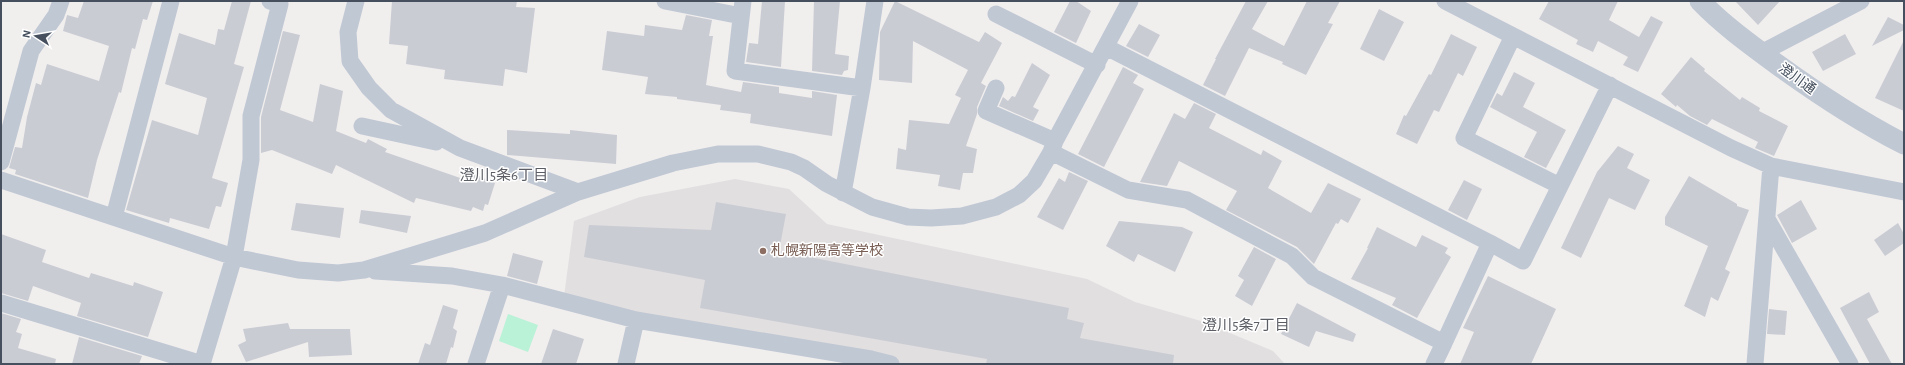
<svg xmlns="http://www.w3.org/2000/svg" width="1905" height="365" viewBox="0 0 1905 365" font-family="'Alegreya Sans','Noto Sans JP',sans-serif">
<style>
.education{fill:#e2dfe0}
.green{fill:#b9f2d6}
.building{fill:#caccd4}
.lines{fill:none;stroke-linecap:round;stroke-linejoin:round}
.minor{stroke:#c0c8d4;stroke-width:17}
.tertiary{stroke:#c0c8d4;stroke-width:21}
.education-dot{fill:#8d6e63;stroke:#fff;stroke-width:1.5}
.labels{text-anchor:middle;dominant-baseline:central;stroke-width:3;stroke-linejoin:round;paint-order:stroke}
.street-label{font-size:14px;fill:#454f5d;stroke:#fff}
.education-label{font-size:14px;fill:#785e54;stroke:#fff;text-anchor:start}
.neighbourhood-label{font-size:15px;fill:#5a5d64;stroke:#fff}
</style>
<rect width="100%" height="100%" fill="#f1eeee"/>
<path class="education" d="M735,179L789,189L827,224L1087,279L1135,302L1201,321L1273,351L1285,364H878L563,304L574,221L640,197Z"/>
<path class="green" d="M508,314L538,325L528,352L499,341Z"/>
<path class="building" d="M84,1H153L147,20L143,19L135,49L132,48L121,93L119,92L97,160L88,198L15,174L16,170L9,168L15,147L22,148L27,117L36,83L41,85L47,64L99,81L109,46L63,31L67,15L78,18Z
M232,1H251L234,64L244,67L212,178L228,183L221,207L216,206L209,229L170,218L169,223L126,210L152,120L198,135L207,98L165,84L179,33L215,45L218,29L224,30Z
M392,1H517L516,7L535,8L527,73L505,69L503,86L444,79L445,70L406,64L408,46L389,44Z
M762,1H785L781,67L746,62L749,43L758,44Z
M814,1H840L835,54L849,56L848,70L844,71L842,75L812,71Z
M895,1L979,42L985,32L1002,43L981,83L986,86L977,107V114L966,146L977,149L973,173H963L960,190L938,186L940,175L896,169L898,148L906,150L909,120L949,124L961,98L955,95L968,70L913,41L912,83L879,80L880,32Z
M1070,1H1076L1091,11L1076,43L1054,32Z
M1246,1H1268L1252,29L1284,46L1307,1H1340L1328,23L1333,24L1306,75L1282,64L1283,62L1249,48L1225,96L1203,85L1216,59H1215Z
M1549,1H1618L1609,20L1639,37L1651,16L1663,22L1638,72L1623,65L1628,57L1598,41L1593,52L1576,44L1578,40L1539,19Z
M1735,1H1780L1758,25Z
M1379,9L1404,22L1384,61L1360,49Z
M686,15L712,20L709,36H713L706,85L741,92L743,82L779,87V93L812,98V91L837,95L832,136L750,123L751,114L720,110L721,105L677,99V97L645,94L648,77L602,70L607,31L644,36L645,25L682,30Z
M1888,17L1904,25V30L1872,46Z
M1139,24L1160,35L1148,57L1126,46Z
M283,31L300,35L280,110L313,122L320,84L343,91L336,131L366,143L368,139L387,149L385,152L469,181L472,173L495,183L488,205L485,204L483,211L473,207L471,211L416,198L414,203L336,165L332,174L272,150L261,153V117Z
M1451,34L1477,47L1463,76L1458,73L1439,112L1434,110L1417,144L1396,134L1404,115L1406,116L1429,74L1431,75Z
M1845,34L1856,54L1823,71L1812,52Z
M1904,40V111L1875,98Z
M1691,57L1705,69L1704,71L1740,100L1742,97L1760,108L1759,111L1788,126L1774,156L1755,148L1758,142L1712,119L1707,125L1690,116L1677,105L1676,107L1661,94Z
M1032,63L1050,75L1033,107L1039,110L1033,121L999,106L1003,97L1008,101L1012,96L1015,97Z
M1123,67L1138,75L1133,83L1144,89L1104,167L1078,154Z
M1514,72L1535,83L1523,107L1566,130L1546,168L1524,157L1537,132L1490,107L1497,93L1502,96Z
M1194,103L1216,114L1209,128L1261,155L1263,150L1282,161L1268,188L1311,213L1328,183L1361,199L1348,223L1341,219L1338,224L1336,223L1314,264L1297,247L1226,210L1237,191L1179,161L1167,186L1140,182L1174,113L1185,119Z
M507,130L570,134V130L617,135L616,164L507,155Z
M1618,146L1634,154L1627,168L1650,180L1635,210L1609,198L1581,258L1561,248L1597,172Z
M1069,172L1088,181L1063,230L1037,217L1059,178L1065,182Z
M1689,176L1737,204V206L1749,210L1725,269L1730,272L1718,301L1711,297L1705,317L1684,306L1708,246L1665,225V217Z
M1464,180L1482,189L1467,220L1448,210Z
M1801,200L1817,229L1792,243L1777,215Z
M716,202L786,214L779,251L1069,308L1067,319L1084,323L1080,338L1174,355L1173,364H986L987,359L700,308L705,280L584,257L589,225L711,230Z
M296,203L344,208L340,238L291,230Z
M361,210L411,216L407,233L359,223Z
M1119,221L1182,227L1193,232L1175,272L1138,254L1134,262L1106,246Z
M1898,223L1904,234V243L1885,256L1874,240Z
M1377,227L1416,247L1422,235L1448,248L1445,253L1451,257L1417,318L1392,305L1396,298L1351,279L1368,248H1367Z
M1,234L46,250L42,262L89,278L91,273L133,286L134,282L163,292L148,337L77,316L81,303L33,286L28,301L1,293Z
M1254,247L1276,259L1252,306L1235,296L1244,280L1238,276Z
M513,253L543,261L537,284L507,276Z
M1488,276L1556,309L1531,364H1460L1474,332L1463,328Z
M1869,292L1879,312L1867,319L1892,364H1870L1840,308Z
M1297,303L1356,334L1353,342L1316,331L1309,347L1281,334Z
M443,305L458,310L453,328L457,331L453,348L451,347L446,364H418L425,343L430,345Z
M1769,309L1787,311L1785,335L1767,334Z
M1,313L21,319L16,332L22,334L18,348L56,359L55,364H1Z
M288,323L290,329H350L352,355L309,357L308,342L246,362L238,345L246,341L243,329Z
M553,329L584,339L576,364H541Z
M79,337L142,356L139,364H72Z"/>
<g class="lines">
<path class="minor" d="M356,1L348,32L350,61L369,88L391,110L460,148L578,192
M665,1L741,16
M743,1L735,71L862,88
M1445,1L1731,148L1771,166L1904,192
M996,14L1097,65
M1513,36L1464,138L1560,186L1610,85
M1106,47L1490,243
M1761,53L1861,1
M996,88L986,111L1055,141
M362,126L436,142
M1051,152L1128,190L1187,200L1292,256L1313,277L1444,343L1490,243L1523,261L1560,186
M1,162L31,51L56,15L61,1
M1,180L234,257L251,160V116L280,4L270,1
M843,193L862,88L875,1
M114,217L171,1
M1767,219L1850,364
M375,271L452,276L502,285L636,320L871,359L891,364
M1,303L202,364
M202,364L234,257L298,270L338,273L364,270L485,233L578,192L673,163L718,154H758L791,162L804,168L827,184L872,207L908,217L931,218L962,216L996,207L1019,195L1034,181L1051,152L1055,141L1130,1
M476,364L502,285
M626,364L636,320
M1434,364L1444,343
M1755,364L1771,166"/>
<path class="tertiary" d="M1700,1C1723,25 1751,45 1778,65C1818,94 1859,121 1904,144"/>
</g>
<circle class="education-dot" cx="763" cy="251" r="4"/>
<g class="labels">
<g class="street-label">
<text transform="translate(1797 79) rotate(36)">澄川通</text>
</g>
<g class="education-label">
<text x="771" y="251">札幌新陽高等学校</text>
</g>
<g class="neighbourhood-label">
<text x="504" y="175">澄川5条6丁目</text>
<text x="1246" y="325">澄川5条7丁目</text>
</g>
</g>
<rect width="1905" height="365" fill="none" stroke="#454f5d" stroke-width="4"/>
<g transform="translate(36 36) rotate(282)" stroke="#ffffff" stroke-width="3" paint-order="stroke">
<path d="M0-3L7 15L0 10L-7 15Z" fill="#454f5d"/>
<text y="-6" font-size="11" font-weight="bold" text-anchor="middle" fill="#454f5d">N</text>
</g>
</svg>
